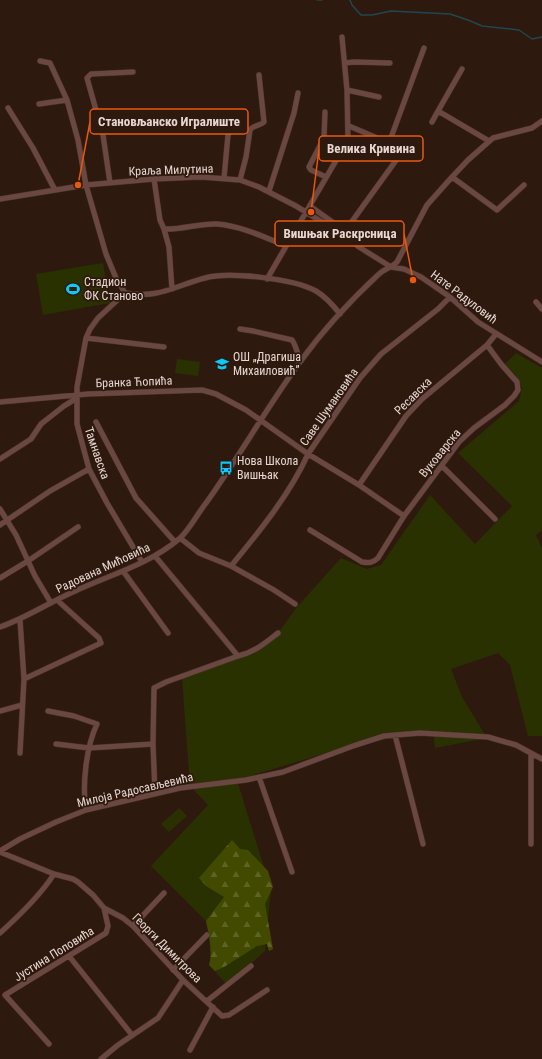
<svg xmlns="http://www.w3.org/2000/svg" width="542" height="1059" viewBox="0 0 542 1059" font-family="'Roboto Condensed',sans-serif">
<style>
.green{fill:#2a3100}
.forest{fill:url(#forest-firs)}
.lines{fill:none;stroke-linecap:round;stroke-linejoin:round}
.stream{stroke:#20474f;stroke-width:1.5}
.minor-casing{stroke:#48342a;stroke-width:6}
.minor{stroke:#6b4742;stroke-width:5}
.labels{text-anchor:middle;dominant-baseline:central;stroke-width:3.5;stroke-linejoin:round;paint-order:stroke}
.street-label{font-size:12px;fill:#e6d7d0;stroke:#2e190f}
.poi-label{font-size:12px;fill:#e6d7d0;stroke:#2e190f;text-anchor:start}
.leader{fill:none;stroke:#e8590c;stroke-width:1.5}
.callout-dot{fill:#e8590c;stroke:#2e190f;stroke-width:1.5}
.callout{fill:#2e190f;stroke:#e8590c;stroke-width:1.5}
.callout-label{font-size:13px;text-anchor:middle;font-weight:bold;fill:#e6d7d0}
</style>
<defs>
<pattern id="forest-firs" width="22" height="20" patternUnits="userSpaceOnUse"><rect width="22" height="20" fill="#424a00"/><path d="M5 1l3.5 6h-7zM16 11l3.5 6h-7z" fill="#5d6324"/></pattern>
</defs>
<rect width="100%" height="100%" fill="#2e190f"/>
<path class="green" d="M103,263L110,303L43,315L36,274Z
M516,353L542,368V530L536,535L542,548V736H528L510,665L498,653L451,669L462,697L487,738L435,748L433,730L343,748L237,780L271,890L265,951L227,985L209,965L211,958L209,937L206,921L151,866L208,805L190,786L182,678L248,654L278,633L297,607L341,558L367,569L381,565L430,495L475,544L512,506L458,453L519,401L522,388L516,376L505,364Z
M177,359L200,362L198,376L175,373Z
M179,808L187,816L169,832L161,824Z"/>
<path class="forest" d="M232,840L240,849L248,850L268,871L273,887L265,904L273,949L269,951L267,944L257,946L224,967L215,971L209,965C213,951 209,935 206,921L224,897L206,886L199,878Z"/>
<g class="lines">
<path class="stream" d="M317,0H322
M350,0L352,5L361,15H372L391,11L450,14L468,20L482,26L519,30L532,39L542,37"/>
<g class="minor-casing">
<path id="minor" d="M40,61L50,63L67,100L78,140L86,185L106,254L116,278L125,293C159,299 174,286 205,278C229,271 294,279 316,291C326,297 333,305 340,314
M345,63L354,62L390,63
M347,90L379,97
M39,104L67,100
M8,108L33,148L55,190
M438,111L462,69
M325,112L324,138L309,167L311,170L326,177
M432,122L438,111L489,141
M349,126L375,137
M452,177L497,210L524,185
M224,178L228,135L231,130
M154,179L160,220L164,229L169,247L172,289
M240,180L246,157L250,130C253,125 260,126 264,122L259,75
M110,183L103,135L87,78L91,74L133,72
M269,191L294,113L298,93
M0,199L86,185L154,179L201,177L240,180L259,187L296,206L348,238L359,247L391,267L404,269L421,277L450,297L478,322L542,362
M310,206L345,231
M164,229C182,230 199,223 217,224C241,226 264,237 286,246
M348,238L345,231L397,159L398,152L389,146V143L424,48
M267,279L348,140L347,90L342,37
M125,293L98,318L90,329L86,338L77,387V424L89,469L107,503L142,562
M536,302L542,309
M240,329L253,331L292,340C296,345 297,354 301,361
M86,338L164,347
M0,402L88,394L202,390L216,394L246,410L308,454L359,485L404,516
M96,422L136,498L175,542
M0,459L31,439L41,424L64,406L77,398
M442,466L495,519
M359,485L406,416L422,399L487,345L496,334
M0,509L16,535L35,576L51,603
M0,525L50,491L89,469
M310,530L362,562C369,563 373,563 378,558L404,516L459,442L474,428L505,405L514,396L518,390L517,382L501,364L487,345
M180,538L199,553L231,566L274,590L295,604
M155,556L238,656
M231,566C259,532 290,494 308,454L360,378L381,354L438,309L450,297
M123,571L168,633
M0,578L28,561L78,527
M0,627C26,618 48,603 73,592C109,575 148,565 179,539C188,532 198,513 206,503C239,457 267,407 300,362C323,330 351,300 379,274C384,269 391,268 397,262L427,205L452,177L468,160L493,138L532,128L542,121
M24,679L101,643L99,638L57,600
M0,711L22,705
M48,711L74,716L97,724C86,747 82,786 86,810
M395,735L423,844
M56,744L89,748L153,744
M20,753L24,679L20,620
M531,754V844
M259,777L292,872
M155,793L153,744L154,688L166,682L238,656C255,652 265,643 278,633
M0,851L20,839L56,822L86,810L180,788L246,780L283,772L353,746L384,736L420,733L488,737L516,745L542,759
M0,852L54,874L73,879L78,882L93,895L104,908L123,918L133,926L183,980L222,1016L229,1015L267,990
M133,926L164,893
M0,933C20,915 40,896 54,874
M69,956L132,1035
M173,970L207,935
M207,1001L251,966
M49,1044L5,995L106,933L108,926L104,908
M190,1050L213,1007
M101,1059L118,1045L158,1018L183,980"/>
</g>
<use href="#minor" class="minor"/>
</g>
<defs>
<g id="stadium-bare" transform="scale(1.08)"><path d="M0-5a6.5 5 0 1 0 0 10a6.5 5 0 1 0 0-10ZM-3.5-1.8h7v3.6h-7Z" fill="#0bcafa" stroke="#2e190f" stroke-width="2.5" paint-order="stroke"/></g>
<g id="school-bare" transform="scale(1.08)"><path d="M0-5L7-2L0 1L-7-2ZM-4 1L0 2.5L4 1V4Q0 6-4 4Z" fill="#0bcafa" stroke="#2e190f" stroke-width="2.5" paint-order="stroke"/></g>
<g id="bus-bare" transform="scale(1.08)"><path d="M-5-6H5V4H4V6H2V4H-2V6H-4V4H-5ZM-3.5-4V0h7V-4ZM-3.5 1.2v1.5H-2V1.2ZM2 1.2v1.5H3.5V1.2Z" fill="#0bcafa" stroke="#2e190f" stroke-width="2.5" paint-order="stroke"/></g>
</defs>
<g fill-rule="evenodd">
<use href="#stadium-bare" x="73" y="289"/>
<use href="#school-bare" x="222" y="364"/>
<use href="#bus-bare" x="226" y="468"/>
</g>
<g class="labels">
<g class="street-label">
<text transform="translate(171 170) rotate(-2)">Краља Милутина</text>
<text transform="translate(464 297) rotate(37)">Нате Радуловић</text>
<text transform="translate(134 382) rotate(-2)">Бранка Ћопића</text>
<text transform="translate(413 396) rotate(-45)">Ресавска</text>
<text transform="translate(329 407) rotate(-55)">Саве Шумановића</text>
<text transform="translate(97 453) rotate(71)">Тамнавска</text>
<text transform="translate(440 453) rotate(-51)">Вуковарска</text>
<text transform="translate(103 568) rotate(-25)">Радована Мићовића</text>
<text transform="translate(135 790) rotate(-13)">Милоја Радосављевића</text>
<text transform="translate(167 948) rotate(45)">Георги Димитрова</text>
<text transform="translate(54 954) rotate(-32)">Јустина Поповића</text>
</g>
<g class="poi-label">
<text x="84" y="282">Стадион<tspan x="84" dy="14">ФК Станово</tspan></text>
<text x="233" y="357">ОШ „Драгиша<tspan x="233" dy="14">Михаиловић”</tspan></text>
<text x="237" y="461">Нова Школа<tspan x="237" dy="14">Вишњак</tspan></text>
</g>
</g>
<path class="leader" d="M78 185L90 122M311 212L319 149M413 280L404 234"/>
<g class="callout-dot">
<circle cx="78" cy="185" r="4"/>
<circle cx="311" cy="212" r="4"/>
<circle cx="413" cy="280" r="4"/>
</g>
<g class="callout">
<rect x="90" y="109" width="158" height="25" rx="4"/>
<rect x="319" y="136" width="104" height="25" rx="4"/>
<rect x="275" y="221" width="129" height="25" rx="4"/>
</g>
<g class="callout-label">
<text x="169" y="126">Становљанско Игралиште</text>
<text x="371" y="153">Велика Кривина</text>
<text x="340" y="238">Вишњак Раскрсница</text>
</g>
</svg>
